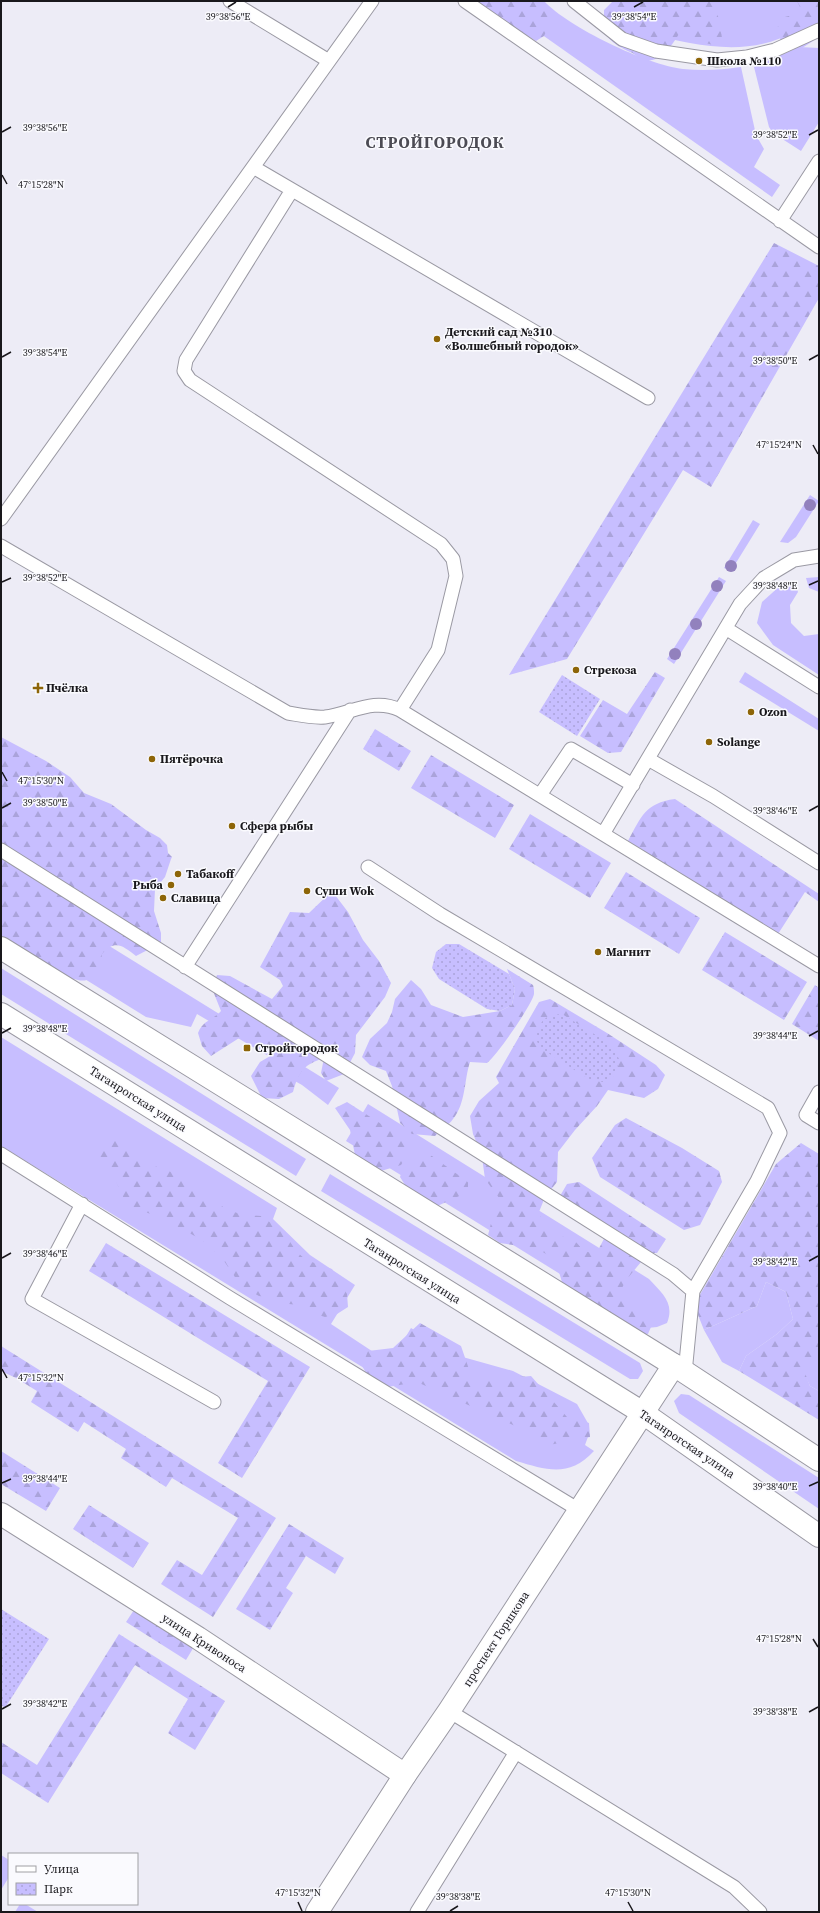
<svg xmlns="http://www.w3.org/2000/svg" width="820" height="1913" viewBox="0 0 820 1913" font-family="'Source Serif 4',serif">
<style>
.green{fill:#c7beff}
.forest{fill:url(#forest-firs)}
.park{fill:url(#park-dots)}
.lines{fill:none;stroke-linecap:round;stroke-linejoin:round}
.service-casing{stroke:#9a99a3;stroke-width:15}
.minor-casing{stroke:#9a99a3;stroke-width:24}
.tertiary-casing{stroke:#9a99a3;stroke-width:24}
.primary-casing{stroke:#9a99a3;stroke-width:24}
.service{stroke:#fff;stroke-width:13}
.minor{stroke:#fff;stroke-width:22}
.tertiary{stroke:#fff;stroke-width:22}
.primary{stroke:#fff;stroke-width:22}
.tree{fill:#9281bd}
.ticks{fill:none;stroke:#19181c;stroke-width:1.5}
.poi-dot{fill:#8d6508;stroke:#fafafe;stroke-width:1.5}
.labels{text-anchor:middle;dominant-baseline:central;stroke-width:3;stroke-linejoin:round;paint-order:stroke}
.poi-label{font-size:12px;font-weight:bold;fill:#19181c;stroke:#fafafe;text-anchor:start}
.street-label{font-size:12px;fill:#19181c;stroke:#fafafe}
.district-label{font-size:16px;font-weight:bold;letter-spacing:1px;fill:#4c4b54;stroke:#fafafe}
.ticks-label{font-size:10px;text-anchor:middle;fill:#19181c;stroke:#fafafe;stroke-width:3;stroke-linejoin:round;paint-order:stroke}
</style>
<defs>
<pattern id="forest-firs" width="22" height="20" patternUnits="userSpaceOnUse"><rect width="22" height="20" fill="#c7beff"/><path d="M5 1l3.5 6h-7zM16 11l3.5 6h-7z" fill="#aaa3da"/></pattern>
<pattern id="park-dots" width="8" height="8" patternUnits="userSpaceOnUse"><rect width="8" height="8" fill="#c7beff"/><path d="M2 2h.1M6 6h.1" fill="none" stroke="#aaa3da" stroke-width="1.8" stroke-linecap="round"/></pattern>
</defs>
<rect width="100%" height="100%" fill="#edecf6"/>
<path class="green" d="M494,1H544C568,27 647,65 683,69C702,71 721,70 741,67L756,135L764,149L754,167L780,185L772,197Z
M645,1H819C814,8 804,26 797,30C751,58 698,46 649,34Z
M799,47L819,48V122L801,151L773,133L769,127L754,67Z
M810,495L819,501L796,537L788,543L780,542Z
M753,520L760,524L731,571L724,568Z
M719,577L726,581L674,664L667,659Z
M819,577V592L809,588L806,578Z
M794,581L798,592L790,605L791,623L804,636L819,634V675L773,645L757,623L762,602L781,585Z
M745,672L819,719V731L739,682Z
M1,879L339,1088L328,1105L302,1085L284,1075L287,1067L197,1014L191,1027L146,1017L1,927Z
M1,968L306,1159L296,1176L1,994Z
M1,1037L277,1208L273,1219L310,1255L355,1285L331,1324L390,1363L411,1328L452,1354L513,1371L577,1404L589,1425V1434L585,1445L594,1451C569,1478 547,1470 516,1461L1,1146Z
M368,1104L649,1279C662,1293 675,1303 667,1323L657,1327L647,1328L346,1141Z
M330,1174L640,1363L643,1371L638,1379H630L321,1191Z
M766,1282L786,1292L793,1319L777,1334L746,1356L739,1371L722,1362L704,1330L757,1306Z
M818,1359L819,1360V1391L810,1386L804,1373Z
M681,1394L689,1395L819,1478V1509L679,1413L674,1401Z
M1,1855L9,1860V1877L1,1890Z
M20,1904H25L38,1912H15Z"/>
<path class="forest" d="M470,1H537L553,18L544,36L536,41Z
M613,1H712L719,19L722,38L717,46L694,40L686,34H679C671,47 658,66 641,59C637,57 634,53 630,52C615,45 610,41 600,27L604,20V10Z
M797,1H819V23L814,27L813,41L799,50L788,48L781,41L777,29L781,18L800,13V7Z
M774,243L819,266V298L711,487L683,470L567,659L509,675Z
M655,672L665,678L621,752L608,753L580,736L603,700L627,714Z
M375,729L411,751L399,771L363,749Z
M1,737L46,761L70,777L84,793L111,804L146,830L160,838L167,845L168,853L172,857L171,859L165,877L155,889L154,911L161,933V943L136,956C123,946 115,939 102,954L99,975C93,978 86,982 78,980C52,975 26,959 1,948Z
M431,755L514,805L495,838L411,788Z
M675,799L819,894V902L805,892L778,934L628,841C641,817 645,803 675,799Z
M530,814L611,863L590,898L509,849Z
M626,872L700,918L679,954L604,908Z
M332,891L348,912L363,940L379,961L391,983L385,997L356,1035L355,1053L344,1074L326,1081L321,1073L324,1058C304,1065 299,1070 293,1092L279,1099L262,1098L251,1076L260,1062L272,1055L269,1050L247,1033L211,1056L202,1046L198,1033C203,1020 212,1021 221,1011L213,991L217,975L230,976L272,999L283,986L280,980L260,967L290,912L309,913Z
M725,932L807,982L784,1020L702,970Z
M507,969L533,985C534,988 534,991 534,994C532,1005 497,1055 487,1063L470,1062C464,1080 466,1103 453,1119C449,1125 441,1130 435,1136L412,1134L400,1123L392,1086L386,1071L370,1065L362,1057L370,1039L387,1023L392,1012L395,999L411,980L421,989L431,1005L463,1017L500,1011L512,1005L515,989Z
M815,985L819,988V1041L792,1024Z
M550,999L607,1033L656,1065L665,1075L658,1089L644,1098L608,1090L597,1106L575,1130L558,1152L557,1182L549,1192L479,1148L473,1134L470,1116L479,1101L499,1083L496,1077L539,1002Z
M347,1102L414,1145L401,1165L371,1174L356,1160L350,1130L335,1108Z
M626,1118L682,1148L719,1171L722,1182L700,1225L684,1230L600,1177L592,1158L615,1125Z
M110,1137L127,1149L157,1167H163L189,1183L226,1209L243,1215L261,1216L283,1231L296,1251L306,1260L332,1269L347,1294L348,1307L337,1314L325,1317L309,1312L299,1305L289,1304L280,1299L259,1296L241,1286L222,1258L202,1240L162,1218L131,1207L124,1199L114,1177L101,1167L97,1161L95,1151L100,1148L105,1138Z
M801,1143L819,1154V1360L805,1373L810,1386L819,1391V1420L739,1371L746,1356L777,1334L793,1319L786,1292L766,1282L757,1306L704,1330L694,1305L776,1164Z
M422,1153L432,1156L468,1182V1192L433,1208L412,1196L400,1177L401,1174L419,1161Z
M482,1157L543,1197V1202L539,1212L547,1231L575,1241L584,1251L596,1254L606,1235L641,1262L627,1279L618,1295L644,1319L651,1327L648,1334H635L564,1289L559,1272L562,1264L538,1249L500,1243L488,1235L495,1208L502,1202L485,1179Z
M579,1182L666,1239L657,1253H646L560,1196L567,1184Z
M106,1243L310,1367L242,1478L218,1463L268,1381L89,1271Z
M420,1323L461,1346L473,1381L531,1376L567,1417L589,1423L590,1437L549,1445L522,1429L417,1382L376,1389L362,1366L368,1351L393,1348Z
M1,1346L276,1518L213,1617L161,1584L177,1560L202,1575L238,1518L172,1478L166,1487L121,1458L126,1449L84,1422L78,1432L31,1402L37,1391L16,1378L1,1371Z
M1,1451L60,1488L46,1511L1,1484Z
M89,1505L149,1543L133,1568L73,1529Z
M289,1524L344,1558L335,1574L306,1556L286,1588L293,1593L270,1630L236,1609Z
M136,1607L195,1645L186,1660L126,1622Z
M119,1634L225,1701L195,1750L168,1733L188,1699L135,1665L48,1803L1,1773V1742L37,1765Z"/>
<path class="park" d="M562,675L600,699L577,736L539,712Z
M446,944H459L509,974L515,989L512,1005L500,1011L487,1009L439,979L432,968L436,952Z
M562,1014L612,1045L619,1059L615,1076L603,1082L590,1080L542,1049L535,1039C540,1021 543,1015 562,1014Z
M1,1609L49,1639L5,1708L1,1705Z"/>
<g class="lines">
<g class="service-casing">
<path id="service" d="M230,1L329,61
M465,1L819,247
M574,1L622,39L656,51L717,60L747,57L775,50L819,30
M253,167L648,398
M292,190L186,360L184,371L190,380L441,544L453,559L456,576L438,650L400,710
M780,221L819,161
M1,519L372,1
M1,546L288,713C300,715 312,718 325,717C351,714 373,697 400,710L819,966
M727,629L819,687
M648,759L713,796L819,863
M540,795L571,749L633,785
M603,834L740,604L764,578L794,560L819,556
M1,850L673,1274L693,1291L685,1373
M368,867L440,914L768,1108L780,1133L757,1181L693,1291
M185,967L350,710
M819,1092L806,1115L819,1123
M1,1154L230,1298L579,1510
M82,1204L32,1299L214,1402
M449,1711L734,1887L760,1912
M417,1912L516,1752"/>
</g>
<g class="minor-casing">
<path id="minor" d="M1,1514L198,1638L405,1775"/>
</g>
<g class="tertiary-casing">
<path id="tertiary" d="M317,1912L405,1775L449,1711L674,1365"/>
</g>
<g class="primary-casing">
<path id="primary" d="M1,948L674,1365L819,1460
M1,1014L643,1413L819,1536"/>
</g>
<use href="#service" class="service"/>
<use href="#minor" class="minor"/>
<use href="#tertiary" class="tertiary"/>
<use href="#primary" class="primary"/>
</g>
<g class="tree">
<circle cx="810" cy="505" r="6"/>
<circle cx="731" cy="566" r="6"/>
<circle cx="717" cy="586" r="6"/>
<circle cx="696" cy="624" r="6"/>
<circle cx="675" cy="654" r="6"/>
</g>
<path class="ticks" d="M228,7L236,2M634,7L643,2M2,132L11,127M809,135L818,130M2,175L7,184M2,357L11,352M809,360L818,355M813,445L818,454M2,582L11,578M809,585L818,581M2,772L7,781M2,808L11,803M809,811L818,806M2,1033L11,1028M809,1036L818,1031M2,1258L11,1253M809,1261L818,1256M2,1369L7,1378M2,1483L11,1479M809,1486L818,1482M813,1639L818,1647M2,1709L11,1704M809,1712L818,1707M298,1902L302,1911M628,1902L633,1911M450,1911L458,1906"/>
<g class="poi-dot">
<circle cx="699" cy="61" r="4"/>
<circle cx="437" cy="339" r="4"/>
<circle cx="576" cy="670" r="4"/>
<path d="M36 682h4v4h4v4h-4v4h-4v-4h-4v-4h4z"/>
<circle cx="751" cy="712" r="4"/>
<circle cx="709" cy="742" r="4"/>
<circle cx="152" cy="759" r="4"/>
<circle cx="232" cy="826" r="4"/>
<circle cx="178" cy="874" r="4"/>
<circle cx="171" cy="885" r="4"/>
<circle cx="307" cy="891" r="4"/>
<circle cx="163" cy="898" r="4"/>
<circle cx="598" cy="952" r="4"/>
<rect x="243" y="1044" width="8" height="8" rx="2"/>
</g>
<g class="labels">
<g class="poi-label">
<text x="707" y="61">Школа №110</text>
<text x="445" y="332">Детский сад №310<tspan x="445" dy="14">«Волшебный городок»</tspan></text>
<text x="584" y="670">Стрекоза</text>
<text x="46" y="688">Пчёлка</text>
<text x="759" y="712">Ozon</text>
<text x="717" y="742">Solange</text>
<text x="160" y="759">Пятёрочка</text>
<text x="240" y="826">Сфера рыбы</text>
<text x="186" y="874">Табакoff</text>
<text x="163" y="885" text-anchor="end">Рыба</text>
<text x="315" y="891">Суши Wok</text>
<text x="171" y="898">Славица</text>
<text x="606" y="952">Магнит</text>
<text x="255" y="1048">Стройгородок</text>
</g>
<g class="street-label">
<text transform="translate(138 1099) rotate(32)">Таганрогская улица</text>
<text transform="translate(412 1271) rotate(32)">Таганрогская улица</text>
<text transform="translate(687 1444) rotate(34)">Таганрогская улица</text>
<text transform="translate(496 1639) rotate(-57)">проспект Горшкова</text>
<text transform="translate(204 1643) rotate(33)">улица Кривоноса</text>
</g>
<g class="district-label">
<text x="435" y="142">СТРОЙГОРОДОК</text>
</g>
</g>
<g class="ticks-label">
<text x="228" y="20">39°38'56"E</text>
<text x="634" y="20">39°38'54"E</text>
<text x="45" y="131">39°38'56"E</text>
<text x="775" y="138">39°38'52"E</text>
<text x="41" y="188">47°15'28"N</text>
<text x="45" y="356">39°38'54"E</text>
<text x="775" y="364">39°38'50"E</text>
<text x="779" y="448">47°15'24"N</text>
<text x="45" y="581">39°38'52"E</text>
<text x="775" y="589">39°38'48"E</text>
<text x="41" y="784">47°15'30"N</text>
<text x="45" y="806">39°38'50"E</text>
<text x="775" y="814">39°38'46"E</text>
<text x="45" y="1032">39°38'48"E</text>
<text x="775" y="1039">39°38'44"E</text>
<text x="45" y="1257">39°38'46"E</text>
<text x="775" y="1265">39°38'42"E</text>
<text x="41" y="1381">47°15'32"N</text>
<text x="45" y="1482">39°38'44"E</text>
<text x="775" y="1490">39°38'40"E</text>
<text x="779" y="1642">47°15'28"N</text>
<text x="45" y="1707">39°38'42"E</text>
<text x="775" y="1715">39°38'38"E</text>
<text x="298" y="1896">47°15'32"N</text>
<text x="628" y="1896">47°15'30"N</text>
<text x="458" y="1900">39°38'38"E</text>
</g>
<rect width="820" height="1913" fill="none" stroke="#19181c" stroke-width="4"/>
<rect x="8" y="1853" width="130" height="52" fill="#fafafe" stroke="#a0a0a4"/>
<rect x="16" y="1866" width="20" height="6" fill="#ffffff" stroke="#a0a0a4"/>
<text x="44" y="1873" font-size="12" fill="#19181c">Улица</text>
<rect x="16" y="1883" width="20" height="12" fill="url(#park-dots)" stroke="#a0a0a4"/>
<text x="44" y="1893" font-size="12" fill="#19181c">Парк</text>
</svg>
